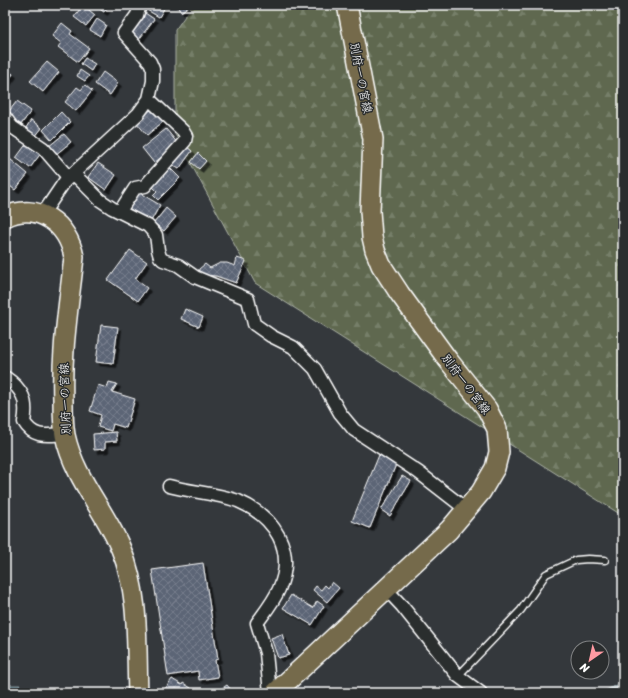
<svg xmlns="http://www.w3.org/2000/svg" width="628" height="698" viewBox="0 0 628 698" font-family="Sriracha,'Klee One',sans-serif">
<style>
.forest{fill:url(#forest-firs);stroke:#aeb4a7}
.water{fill:#48636c;stroke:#91a1a7}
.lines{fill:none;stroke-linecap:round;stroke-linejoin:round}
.stream{stroke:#91a1a7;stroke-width:4}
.building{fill:url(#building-cross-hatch);stroke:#fff;filter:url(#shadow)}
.lane-casing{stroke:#fff;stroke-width:9}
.street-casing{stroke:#fff;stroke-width:15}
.primary-casing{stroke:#fff;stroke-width:22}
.lane{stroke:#2a2d2e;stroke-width:6}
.street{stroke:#2a2d2e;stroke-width:12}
.primary{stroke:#746b4b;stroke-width:19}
.labels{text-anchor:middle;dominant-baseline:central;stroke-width:3;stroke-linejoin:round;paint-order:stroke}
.street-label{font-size:12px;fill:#fff;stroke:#2a2d2e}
</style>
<defs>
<pattern id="forest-firs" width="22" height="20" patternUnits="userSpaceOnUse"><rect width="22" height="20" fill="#5e684f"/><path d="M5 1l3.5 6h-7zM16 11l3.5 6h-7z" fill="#767f69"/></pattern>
<pattern id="building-cross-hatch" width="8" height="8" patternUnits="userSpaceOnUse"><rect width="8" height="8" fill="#5b6576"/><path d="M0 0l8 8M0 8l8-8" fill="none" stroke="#747c8b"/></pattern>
<filter id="shadow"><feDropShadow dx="3.5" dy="3.5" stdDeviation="0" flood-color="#0009"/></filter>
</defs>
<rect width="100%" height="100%" fill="#34383c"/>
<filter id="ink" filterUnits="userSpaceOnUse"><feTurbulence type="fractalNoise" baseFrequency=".025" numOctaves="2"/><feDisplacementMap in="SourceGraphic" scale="8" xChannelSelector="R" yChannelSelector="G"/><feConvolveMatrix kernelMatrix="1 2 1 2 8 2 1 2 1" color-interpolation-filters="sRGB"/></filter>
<g filter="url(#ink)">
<path class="forest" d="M193,5H623V516L255,283L175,134V30Z"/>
<path class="water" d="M5,685H20L19,690L49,689L48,693H5Z"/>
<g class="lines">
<path class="stream" d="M603,693L623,684"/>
</g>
<path class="building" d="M83,5L95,15L86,26L74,17Z
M94,5H109L104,12Z
M150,5H162L165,7L159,17L147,10Z
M176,5H190L181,12Z
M145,13L154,19L138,41L129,35Z
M97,19L106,25L100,36L90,30Z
M62,23L72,31L70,34L89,48L78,62L58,47L61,43L52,36Z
M85,58L95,64L91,71L81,64Z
M47,62L59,72L43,92L30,81Z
M5,68L13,74L5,85Z
M80,70L89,76L85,81L77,76Z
M103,72L118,83L110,95L95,84Z
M85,85L92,91L76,111L65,102L77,87L81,90Z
M17,101L31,111L20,126L6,115Z
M153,108L164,121L147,135L136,122Z
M61,112L70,122L52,140L43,130Z
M31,120L42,128L34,138L24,131Z
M166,129L178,144L154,163L142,148Z
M5,131L9,132L5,141Z
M64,134L71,142L55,155L48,147Z
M27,143L41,153L30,168L16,158Z
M186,146L192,151L179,169L173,165Z
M198,153L206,161L199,169L191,162Z
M5,155L28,174L15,190L5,182Z
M98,163L116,175L106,190L88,177Z
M169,167L180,178L158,200L153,195L157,191L151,185Z
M138,192L160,205L151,221L128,208Z
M166,208L176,217L164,231L154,223Z
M130,250L147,262L135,279L147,288L138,301L108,280Z
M237,258L246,261L236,283L216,276L198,275L199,269L205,264L210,268L220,263H227L235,266Z
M185,309L203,317L199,327L181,319Z
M101,325L118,327L113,364L96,362Z
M109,382L117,384L112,392L135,399L126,428L113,424L111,431L98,427L101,415L90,411L98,385L107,388Z
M116,432L117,441L105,442V449L94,450L93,434Z
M379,455L397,462L370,528L352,521Z
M402,476L411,481L390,516L381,510Z
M203,563L218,659L215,660L218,677L199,680L198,671L168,676L152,570Z
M332,582L339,588L327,602L313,590L316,586L321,590L325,585L328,588Z
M291,595L313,608L317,601L324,606L312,625L283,608Z
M282,634L289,655L278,658L271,638Z
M172,679L182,685L183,683L191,688L188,693H171L165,689Z
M227,685L231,690L228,693H215Z"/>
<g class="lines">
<g class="lane-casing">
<path id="lane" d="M458,676L521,610L546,574L576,560L588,559L605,560"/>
</g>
<g class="street-casing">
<path id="street" d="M5,117L12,127L43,148L69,178
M74,174L100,200L112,208L148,226L156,235L158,250L160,257L163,260L178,265L195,277L248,299L254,324L271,336L293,347L315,369L340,413L354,430L418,472L467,510
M120,211L135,188L145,186L185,141L186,136L183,131L149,99
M42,215L65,181L138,114L149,99L153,81V69L150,62L124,33L137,15L140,5
M5,377C23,389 28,401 24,422C34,439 48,435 65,434
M169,486C191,492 216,493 238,501C275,517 296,550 279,589C274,601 265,612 257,623L266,653L270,693
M386,589L402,606L458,676L481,693"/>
</g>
<g class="primary-casing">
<path id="primary" d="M5,217C38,201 68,224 74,257C69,304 61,351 63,399C63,411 63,424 65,435C74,478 105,510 121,549C140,595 136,644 138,693
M275,693L449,530L481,492L495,468L499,452L497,429L487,409L448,360L400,294L381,265L375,250L372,237L370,211L373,139L347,5"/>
</g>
<use href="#lane" class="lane"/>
<use href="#street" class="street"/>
<use href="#primary" class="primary"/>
</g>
</g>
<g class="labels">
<g class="street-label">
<text transform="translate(361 78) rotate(79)">別府一の宮線</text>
<text transform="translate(466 384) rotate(53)">別府一の宮線</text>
<text transform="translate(65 399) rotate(-92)">別府一の宮線</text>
</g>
</g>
<rect width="628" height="698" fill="none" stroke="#2a2d2e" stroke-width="20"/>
<rect x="10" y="10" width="608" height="678" fill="none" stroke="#fff" stroke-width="1.5" filter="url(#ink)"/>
<g transform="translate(590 660) rotate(214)"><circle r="19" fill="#2a2d2e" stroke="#7f8182"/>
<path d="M0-3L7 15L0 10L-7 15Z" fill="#ff9aa2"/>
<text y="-6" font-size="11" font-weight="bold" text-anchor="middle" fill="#ffffff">N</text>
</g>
</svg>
